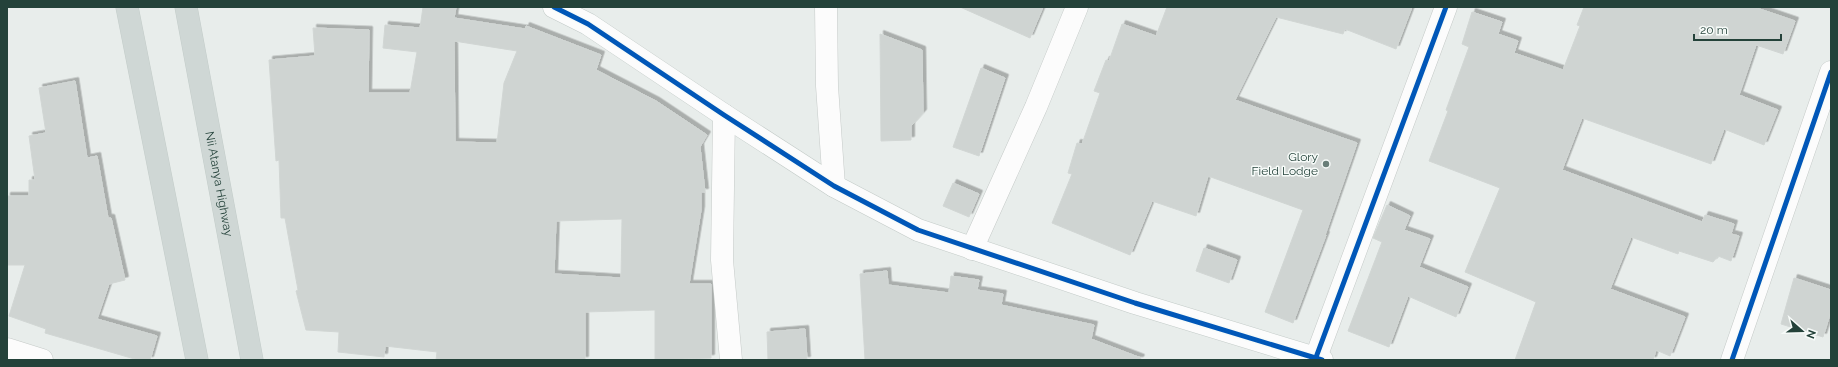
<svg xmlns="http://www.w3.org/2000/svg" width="1838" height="367" viewBox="0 0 1838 367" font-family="Raleway,sans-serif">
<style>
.building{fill:#cfd4d2;stroke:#d1d6d4;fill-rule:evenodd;filter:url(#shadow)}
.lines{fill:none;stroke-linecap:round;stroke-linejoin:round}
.street-casing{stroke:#c5cac8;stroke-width:23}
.secondary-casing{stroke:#c3cbc8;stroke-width:23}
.primary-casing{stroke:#c3ccc9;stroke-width:23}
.street{stroke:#fcfcfc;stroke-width:22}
.secondary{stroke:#fcfcfc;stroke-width:22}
.primary{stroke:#cfd7d5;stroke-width:22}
.cycleway-casing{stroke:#f7fbf9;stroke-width:8}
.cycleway{stroke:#0057b8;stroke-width:5}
.poi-dot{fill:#697e78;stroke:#f7fbf9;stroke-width:1.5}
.labels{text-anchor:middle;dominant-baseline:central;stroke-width:3;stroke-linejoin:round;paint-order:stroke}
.poi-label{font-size:12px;fill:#24423a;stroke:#f7fbf9;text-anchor:end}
.street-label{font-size:12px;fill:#24423a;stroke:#f7fbf9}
</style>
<defs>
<filter id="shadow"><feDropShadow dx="3.5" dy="-3.5" stdDeviation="0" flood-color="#0004"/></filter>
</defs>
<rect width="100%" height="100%" fill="#e8edeb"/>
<path class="building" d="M423,7H456L454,18L525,29L526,26L601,55L596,70L656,101L707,135L700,147L705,192H701V210L689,284H711V358L655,360V310L585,312V360H436L437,352L385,346L384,357L338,352L339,332L306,330L296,291L298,290L285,218H281L279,160L276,161L269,60L315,56L313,28L369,30L368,93H410L417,52L383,48L385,25L420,28ZM454,41L517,51L504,83L497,143L455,142ZM622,219L621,278L554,274L556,221Z
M960,7H1043L1030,38Z
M1167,7H1412L1396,49L1345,29L1343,34L1276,17L1235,100L1357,143L1325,235H1326L1293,323L1265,312L1303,210L1208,176L1196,216L1152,201L1130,255L1052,223L1072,174L1068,173L1077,143L1082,144L1100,93L1094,91L1106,60L1109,61L1122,24L1156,36Z
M1584,7H1754L1795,21L1783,54L1756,45L1739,95L1778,110L1764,145L1724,129L1711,164L1582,118L1562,170L1702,222L1705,215L1734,224L1731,234L1739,236L1731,261L1718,256L1713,262L1679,251L1678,254L1631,237L1610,289L1685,317L1670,356L1656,350L1653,360H1515L1536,302L1465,272L1500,188L1429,161L1448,111L1446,110L1469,47L1462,44L1472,12L1502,22L1498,34L1518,41L1514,53L1563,70L1580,26L1577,25Z
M880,34L922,50L923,113L911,126V140L881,141Z
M981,68L1005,78L979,156L953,147Z
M75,81L87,158L97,156L108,218H111L125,280L109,284L97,319L157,336L150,360H138L45,333L46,329L9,316L25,265H7V196H29V180H35L29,136L46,133L39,88Z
M953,183L979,194L969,217L943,206Z
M1387,205L1410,216L1404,230L1430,239L1419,267L1468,287L1456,317L1408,296L1389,347L1348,331L1382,242L1373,238Z
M1204,248L1237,260L1229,283L1196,271Z
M887,271L888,285L949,293L951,276L979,280L977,290L1003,294L1001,305L1094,325L1091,339L1141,358L1140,360H865L860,274Z
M1794,278L1831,290V311L1823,337L1781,324Z
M805,329L807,360H768L767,332Z"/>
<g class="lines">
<g class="street-casing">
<path id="street" d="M826,7L827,86L834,186
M724,115L722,260L731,360
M972,249L1036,107L1077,7
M7,349L42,360
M1315,360L1446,7
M1732,360L1831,72"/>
</g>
<g class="secondary-casing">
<path id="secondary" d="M554,7L588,24L724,115L834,186L918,230L1135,303L1322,360"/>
</g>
<g class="primary-casing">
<g id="primary">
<path d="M127,7L197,360"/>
<path id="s1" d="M186,7L252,360"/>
</g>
</g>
<use href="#street" class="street"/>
<use href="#secondary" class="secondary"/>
<use href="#primary" class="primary"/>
<g class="cycleway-casing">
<path id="cycleway" d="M554,7L588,24L724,115L834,186L918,230L1135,303L1322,360
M1315,360L1446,7
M1732,360L1831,72"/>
</g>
<use href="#cycleway" class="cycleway"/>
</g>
<circle class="poi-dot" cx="1326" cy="164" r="4"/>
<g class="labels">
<g class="poi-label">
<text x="1318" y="157">Glory<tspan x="1318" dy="14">Field Lodge</tspan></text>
</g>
<g class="street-label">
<text stroke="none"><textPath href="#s1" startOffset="180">Nii Atanya Highway</textPath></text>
</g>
</g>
<rect width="1838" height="367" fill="none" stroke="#24423a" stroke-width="16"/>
<g transform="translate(1802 331) rotate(110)" stroke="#f7fbf9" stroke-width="3" paint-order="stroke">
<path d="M0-3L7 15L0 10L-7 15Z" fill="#24423a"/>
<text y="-6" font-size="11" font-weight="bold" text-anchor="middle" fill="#24423a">N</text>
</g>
<path d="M1694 34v6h87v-6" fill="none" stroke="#24423a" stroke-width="2"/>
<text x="1700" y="34" font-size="12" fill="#24423a" stroke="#f7fbf9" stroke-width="3" paint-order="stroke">20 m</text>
</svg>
